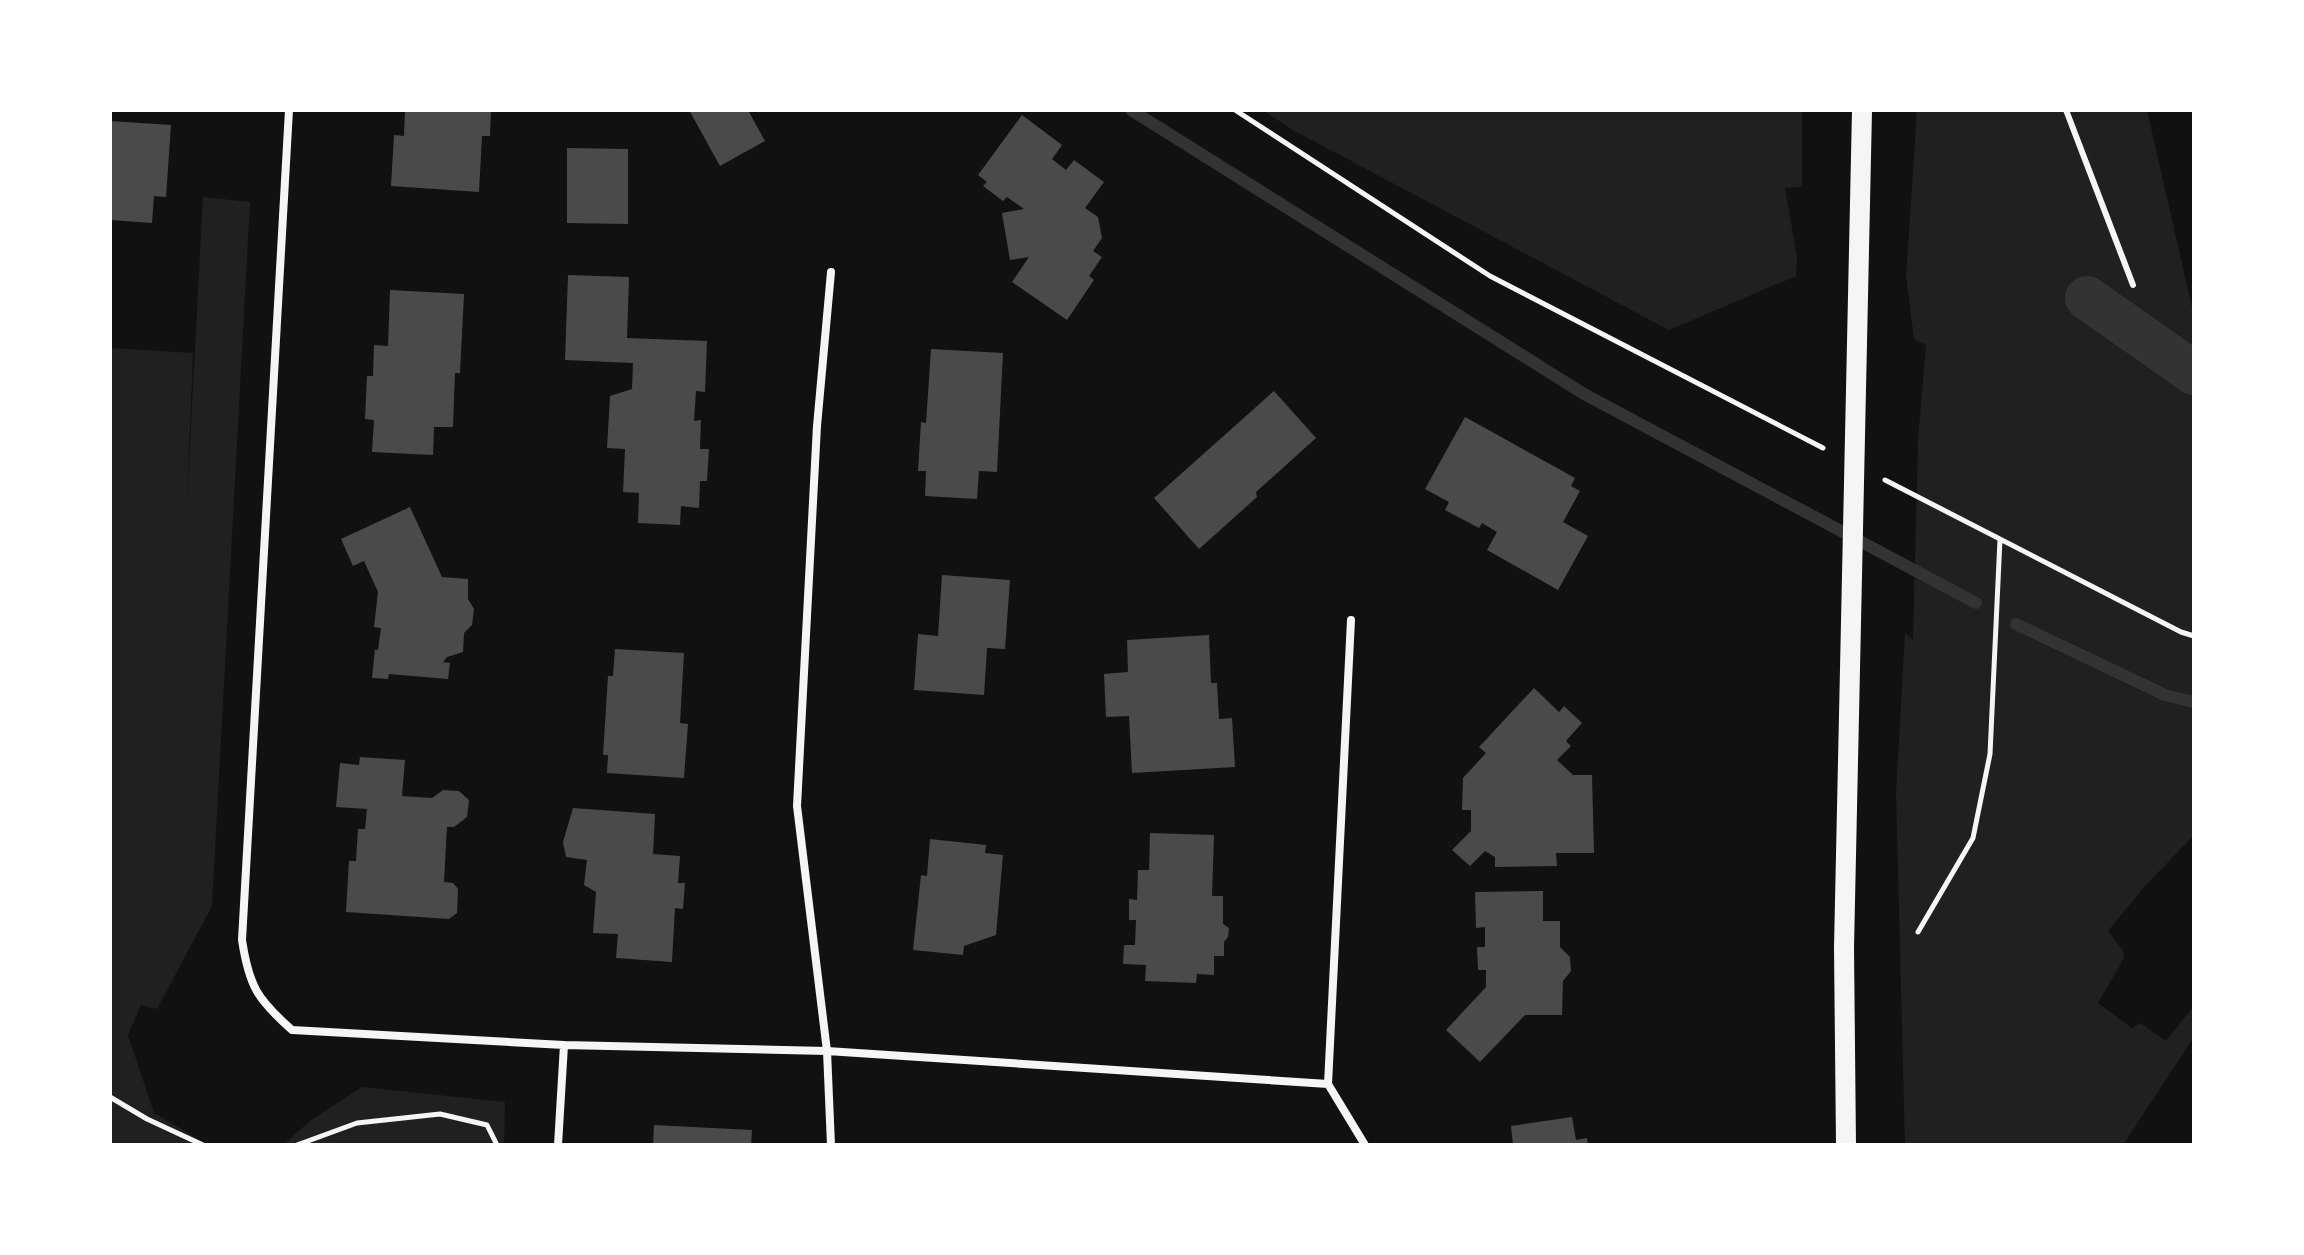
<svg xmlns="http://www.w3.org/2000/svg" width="2304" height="1255" viewBox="0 0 2304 1255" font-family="Helvetica,sans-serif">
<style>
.green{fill:#202020}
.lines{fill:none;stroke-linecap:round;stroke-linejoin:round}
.stream{stroke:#333;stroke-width:12}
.canal{stroke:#333;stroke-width:44}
.building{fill:#4a4a4a}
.path{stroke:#f5f5f5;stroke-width:5}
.service{stroke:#f5f5f5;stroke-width:6}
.minor{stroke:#f5f5f5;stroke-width:8}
.primary{stroke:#f5f5f5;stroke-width:20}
</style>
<rect width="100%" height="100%" fill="#111"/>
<path class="green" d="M1263,110H1802V187L1785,188L1797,257L1796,276L1669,330L1289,128Z
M1917,110H2147L2194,316V835L2146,885L2108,931L2123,951L2124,958L2098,1003L2132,1028L2140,1023L2166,1041L2194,1006V1037L2123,1145H1905L1896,792L1905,633L1913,640L1918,439L1926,345L1914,339L1906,276Z
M203,197L250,202L212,906L157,1009L141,1005L128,1035L154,1113L208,1145H110V348L193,353L186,519Z
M362,1087L505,1102L504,1145H283L311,1120Z"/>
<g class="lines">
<path class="stream" d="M1131,110L1584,394L1976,603
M2016,624L2165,695L2194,702"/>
<path class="canal" d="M2087,298L2194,373"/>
</g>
<path class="building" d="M405,110H491L490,136H482L479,192L391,186L394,135L404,136Z
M689,110H748L765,141L720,166Z
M1022,115L1062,145L1052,159L1066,170L1074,160L1104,182L1085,208L1098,217L1102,238L1093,251L1102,257L1089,276L1094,280L1067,320L1012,282L1029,257L1010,260L1002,213L1024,209L1007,197L1003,201L983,186L987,182L978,175Z
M110,121L171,125L166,197L154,196L152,223L110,220Z
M567,148L628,149V224L567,223Z
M568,275L629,277L627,338L707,341L705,392L696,391L694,421L701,420L700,449H709L707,481H700L699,508L681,506L680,525L638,523L639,493L623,492L625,449L607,448L610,396L632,389L633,363L565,360Z
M390,290L464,294L460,373H455L453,427H434L433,455L372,452L374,420L365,419L367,376H373L374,345L388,346Z
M931,349L1003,353L997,472L979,471L977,499L925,496L926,471H918L921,422L926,423Z
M1274,391L1316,438L1256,492L1257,497L1199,549L1154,498Z
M1465,417L1575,478L1571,486L1580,491L1563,522L1588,536L1558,590L1487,550L1497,532L1482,523L1479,528L1445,510L1449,502L1425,489Z
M410,507L442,577L468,579V599L474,609L472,625L464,633L463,652L447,657L443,662L450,663L448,679L389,674L388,679L372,678L375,649L378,650L381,628L374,627L378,592L364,561L353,566L341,539Z
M942,575L1010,580L1005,649L987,648L984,695L914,690L918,634L938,636Z
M1209,635L1211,683H1217L1219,719L1232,718L1235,767L1132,773L1129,716L1106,717L1104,674L1128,672L1127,640Z
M615,649L684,653L680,723L688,724L684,778L607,773L608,755H603L608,676H613Z
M1534,688L1559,712L1564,706L1582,723L1566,741L1571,746L1557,760L1573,775H1592L1594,853H1556L1557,866L1495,867V857L1485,851L1470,866L1452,850L1471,831V810H1462L1463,778L1486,753L1479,747Z
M360,757L405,760L402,796L432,798L443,790L459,791L469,800L467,817L454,827H447L444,882L453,883L458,889L457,913L449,919L346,912L349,861H356L358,829H365L367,809L336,807L340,763L359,765Z
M573,808L655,814L653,854L680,856L678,883H685L683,909L675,908L672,962L616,958L618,934L593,933L596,892L584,885L587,860L566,857L563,842Z
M1150,833L1214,835L1212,896H1223V924L1229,928L1228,937L1224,942V956H1214V975L1197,974L1196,983L1145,981L1146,965L1123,964L1124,945H1135L1136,920H1129V899L1137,900L1138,870H1149Z
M930,839L986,845L985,853L1003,855L996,935L964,946L963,955L913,950L921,875L927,876Z
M1543,891V921H1560V947L1570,957L1571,971L1563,981L1562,1015H1525L1480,1062L1446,1030L1486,987V970H1478L1477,947H1485V927L1476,928L1475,892Z
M1572,1117L1576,1140L1587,1138L1588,1145H1513L1511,1126Z
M654,1125L752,1130L751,1145H653Z"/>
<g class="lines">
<path class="path" d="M1235,110L1490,276L1823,448
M1885,480L2181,632L2194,636
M1918,932L1973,838L1990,754L2000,539
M110,1097L147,1119L203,1145
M297,1145L357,1123L440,1114L487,1125L497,1145"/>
<path class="service" d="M2066,110L2133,285"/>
<path class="minor" d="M289,110L242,940C249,986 257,999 292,1030L564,1045L827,1051L1328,1084
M1351,620L1328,1084L1365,1145
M558,1145L564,1045
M831,1145L827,1051L797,806L817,426L831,272"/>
<path class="primary" d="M1846,1145L1844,948L1862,110"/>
</g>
<rect width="2304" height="1255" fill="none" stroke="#ffffff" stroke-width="224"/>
</svg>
